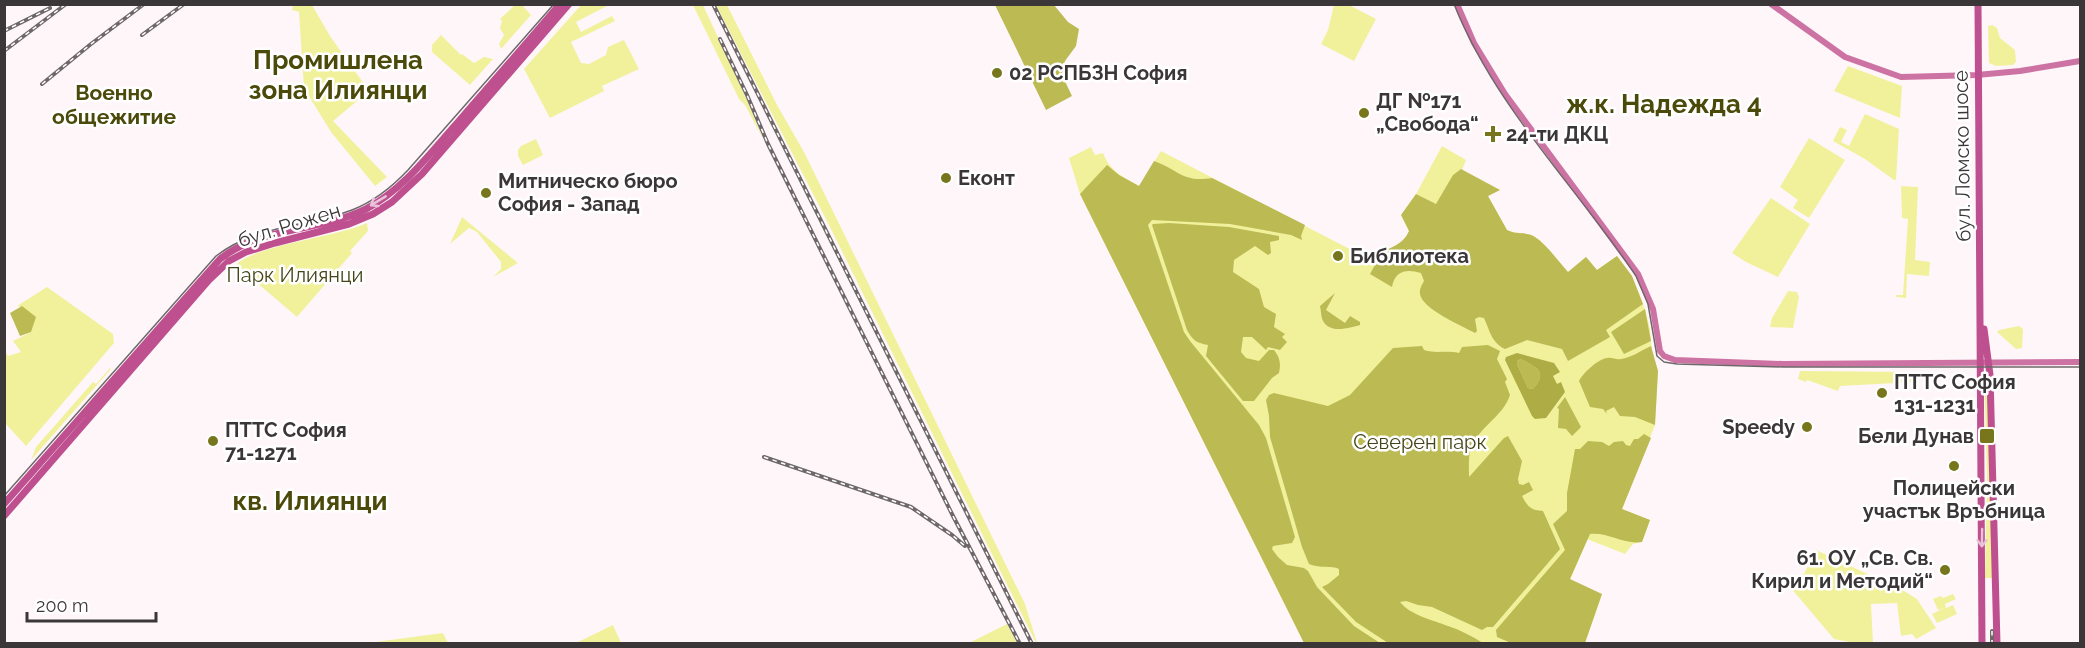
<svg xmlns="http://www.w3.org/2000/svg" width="2085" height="648" viewBox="0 0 2085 648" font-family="Raleway,sans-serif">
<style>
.green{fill:#f1f19c}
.forest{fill:#bcba53}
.water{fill:#aead45;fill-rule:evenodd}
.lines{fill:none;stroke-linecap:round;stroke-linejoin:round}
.secondary{stroke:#cd73a3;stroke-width:6}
.primary{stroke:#be508f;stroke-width:7}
.tram{stroke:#6e686a;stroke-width:1.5}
.rail-casing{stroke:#6e686a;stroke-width:4}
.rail{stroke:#fff;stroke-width:1.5;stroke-dasharray:4.5;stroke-linecap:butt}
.oneway{stroke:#e8c2d8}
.poi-dot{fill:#78761c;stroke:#fff;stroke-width:2}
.labels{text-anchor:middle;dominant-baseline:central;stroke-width:5;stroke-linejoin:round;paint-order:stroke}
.poi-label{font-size:20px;font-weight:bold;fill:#3b3638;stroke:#fff;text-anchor:start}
.street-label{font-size:20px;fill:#3b3638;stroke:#fff}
.park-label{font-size:20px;fill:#45451a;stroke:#fff}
.neighbourhood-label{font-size:21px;font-weight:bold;fill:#4b4a0b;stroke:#fff}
.district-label{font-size:26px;font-weight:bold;fill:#4b4a0b;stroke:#fff}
</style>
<rect width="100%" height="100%" fill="#fff6fa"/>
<path class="green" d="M582,4L607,6L576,22L581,32L612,16L615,21L571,42L581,63L589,64L606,55L608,47L624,40L639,69L602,86L604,91L550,118L524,69Z
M293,5H312L330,36L369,91L333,121L387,177L375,186L331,132L304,88L299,12L292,10Z
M515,5H522L531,15L501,49L499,44L504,35L500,28L502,21L500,19Z
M693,5H703L748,102L763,139L745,105L739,99Z
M716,5H727L777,105L804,152L1025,604L1037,643H1036L830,227Z
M1334,5H1349L1376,19L1354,61L1321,44L1328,30Z
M1992,25L1997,28L2000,38L2015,50L2016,62L2013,65L1996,66L1989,63L1988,26Z
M441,35L461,55L462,54L474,63L484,57L493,59L470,85L432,52V45Z
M1848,66L1902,86L1900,118L1834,91Z
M1865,114L1899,129L1896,180H1894L1865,159L1833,141L1840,127L1847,130L1841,142L1849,146Z
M1809,138L1845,160L1809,218L1793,208L1798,200L1780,187Z
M536,139L543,155L523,165L518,156V150L521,146Z
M1442,146L1466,160L1462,170L1500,190L1488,196L1507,230C1516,235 1526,231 1535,237C1547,245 1558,261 1568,272L1586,257L1597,270L1617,256L1632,276L1645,309L1650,329L1652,352L1658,371L1655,425L1622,509L1650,520L1642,542L1633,544L1625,554L1587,539L1570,580L1602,594L1585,643H1304L1080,194L1069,158L1091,147L1095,155L1103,153C1110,171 1123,177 1139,186L1161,151L1365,257C1381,251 1402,248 1409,231L1401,215L1416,194Z
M1901,186L1918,187L1915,260L1930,262L1929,276L1907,274L1906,298L1896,297V295H1903L1908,219L1902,218Z
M1771,198L1810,224L1778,277L1746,262L1732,253Z
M462,217L518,263L493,277L501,269V262L477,232L469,228L450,244Z
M367,223L368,231L350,251L352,253L297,317L236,265C255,245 337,237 367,223Z
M47,287L113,334L114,343L26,446L5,423L4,349L8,356L21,352L13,341L31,332L22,307L17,306Z
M1788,291L1797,292L1799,297L1793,328L1770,327L1772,318Z
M2019,326L2023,329L2022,348L2016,349L1997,332L1999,330Z
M110,368L111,369L31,460L36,447L93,382L96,384Z
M1800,371L1914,372L1915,382L1840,386L1838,391L1807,380L1806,382L1798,379Z
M1987,373L1993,578H1985L1987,477L1984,375Z
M1816,550L1904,591L1917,599L1936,628L1916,639L1912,634L1901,636L1897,603L1871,604L1873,643H1855L1834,639L1785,581L1804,574Z
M1953,594L1956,599L1945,604L1946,608L1953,605L1957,614L1937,623L1932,614L1944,608L1938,610L1933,599L1941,596L1943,598Z
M1007,624L1017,643H969Z
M613,625L621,643H576Z
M443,633L448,643H368Z"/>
<path class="forest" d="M995,5H1054L1068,22L1079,29L1076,46L1065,61L1062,75L1072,96L1046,110Z
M1154,161C1179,170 1183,183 1212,178L1305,225L1301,236L1302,240L1291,235L1230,224L1152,220L1148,225L1184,332L1190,341L1259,425L1266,438L1295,537L1292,543L1273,546L1272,549L1278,557L1287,565L1304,568L1308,571L1317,587L1354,626L1380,643H1304L1080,194L1107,165L1119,175L1139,186Z
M1461,169L1500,190L1488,196L1507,230C1516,235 1526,231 1535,237C1547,245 1558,261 1568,272L1586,257L1597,270L1617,256L1632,276L1643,304L1606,330L1610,337L1568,361L1562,349L1527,340L1505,349C1491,342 1490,331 1484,318L1479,317L1475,319L1477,331L1475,333C1462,326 1422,309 1420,294C1419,289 1422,285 1424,281L1421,273C1407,269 1395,270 1392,287L1370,274L1376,263L1365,257C1381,251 1402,248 1409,231L1401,215L1416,194L1436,204L1453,175Z
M1169,223L1229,227L1279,236V240L1270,242L1271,253L1268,255L1255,246L1234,260L1233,272L1259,289L1264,307L1276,314L1274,327L1285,334L1282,337L1287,342L1280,350L1268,347L1266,350L1252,337H1243L1241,352L1246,358L1259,361L1269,350H1274C1280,358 1281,363 1279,373L1272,378L1254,401H1243L1206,356L1208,345C1197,343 1193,341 1187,330L1152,225L1153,224Z
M1335,293L1326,310L1345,323L1350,316L1360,322V325C1349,328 1330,334 1323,321C1321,317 1321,310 1320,306Z
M22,306L36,317L31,332L20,336L10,313Z
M1645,309L1651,341L1624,354L1611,332Z
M1488,345L1500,351L1497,359L1507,379L1505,382L1510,395C1503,417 1478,427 1471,449C1468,457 1469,468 1469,477L1504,438L1508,436L1522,461L1518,479L1519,484L1523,485L1529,482L1533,490L1522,496C1528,507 1530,510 1543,511L1560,549L1493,627H1487L1482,630L1432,607L1418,605L1406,601L1400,602C1410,615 1433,620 1448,626C1460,630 1472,636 1483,643H1388L1356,622L1322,587L1328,584L1339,575V569C1331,565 1321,569 1309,564L1302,547L1270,437L1269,416L1266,400L1269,395L1274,393L1328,406L1350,395L1393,348L1422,346L1424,350C1436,354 1446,350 1459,353L1462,347Z
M1651,346L1658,371L1655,425L1635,417L1620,416L1614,407L1606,411L1607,414L1603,409L1590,407L1579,381C1583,373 1598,359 1607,358C1612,357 1616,360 1621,359C1631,358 1642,350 1651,346Z
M1521,359C1537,368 1548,371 1533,389L1528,388L1517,364V361Z
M1565,397L1581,427L1572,436L1566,429L1558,428L1559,409L1557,408Z
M1644,434L1651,438L1622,509L1650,520L1642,542C1624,545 1608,532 1590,534L1570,579L1602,594L1585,643H1511L1497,637L1496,630L1565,550L1553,524L1567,511V493L1575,449H1580L1588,441L1602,442L1609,446L1614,442L1623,441L1626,445L1630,446L1634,439H1638Z"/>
<path class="water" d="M1517,353L1554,363L1560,372L1553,376L1557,384L1561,382L1565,392L1546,418L1535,419L1532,416L1505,360L1506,357ZM1521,359C1537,368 1548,371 1533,389L1528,388L1517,364V361Z"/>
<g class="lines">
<path class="secondary" d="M1457,4L1474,43L1505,94L1638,274L1653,309L1660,351L1664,356L1675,360L1783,364L2080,362
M1771,4L1845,57L1901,77L1977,75L2020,71L2080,61"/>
<path class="primary" d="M1978,4L1982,644
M1984,329L1990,375L1997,644
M4,504L220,259C262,226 320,232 366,209C404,189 430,153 458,122C492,83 526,44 560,4
M4,516L209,280L229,261L246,252L275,243L349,224L373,214L392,202L422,174L569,4"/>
<path class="tram" d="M1454,4C1495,107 1575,185 1636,276L1648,304L1657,356L1664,362L1677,364L1783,367H2080
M4,496L216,256C256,225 307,227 352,210C375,201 392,187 408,170L554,4"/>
<g class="rail-casing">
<path id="rail" d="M713,4L1032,644
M4,31L50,8
M142,35L184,4
M720,39L747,95L768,144L953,516L1020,644
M4,51L66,4
M42,84L91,44L144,4
M764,457L911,507L952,535L965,546
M1992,631V644"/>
</g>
<use href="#rail" class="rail"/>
</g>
<defs><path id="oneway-shaft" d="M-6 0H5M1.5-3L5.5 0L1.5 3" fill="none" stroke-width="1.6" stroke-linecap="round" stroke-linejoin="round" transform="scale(1.5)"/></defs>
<g class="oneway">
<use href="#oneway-shaft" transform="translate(378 201) rotate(149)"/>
<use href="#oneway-shaft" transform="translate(1982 538) rotate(91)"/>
</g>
<g class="poi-dot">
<circle cx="997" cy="73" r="6"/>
<circle cx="1364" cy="113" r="6"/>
<path d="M1490 125h6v6h6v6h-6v6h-6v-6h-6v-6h6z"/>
<circle cx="946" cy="178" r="6"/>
<circle cx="486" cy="193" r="6"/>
<circle cx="1338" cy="256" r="6"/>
<circle cx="1882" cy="393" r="6"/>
<circle cx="1807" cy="427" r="6"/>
<rect x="1979" y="428" width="16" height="16" rx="3"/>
<circle cx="213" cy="441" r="6"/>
<circle cx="1954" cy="466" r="6"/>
<circle cx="1945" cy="570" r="6"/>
</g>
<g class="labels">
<g class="poi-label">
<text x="1009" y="73">02 РСПБЗН София</text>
<text x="1376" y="101">ДГ №171<tspan x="1376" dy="23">„Свобода“</tspan></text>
<text x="1506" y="134">24-ти ДКЦ</text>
<text x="958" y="178">Еконт</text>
<text x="498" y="181">Митническо бюро<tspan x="498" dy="23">София - Запад</tspan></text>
<text x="1350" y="256">Библиотека</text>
<text x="1894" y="382">ПТТС София<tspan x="1894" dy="23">131-1231</tspan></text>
<text x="1795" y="427" text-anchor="end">Speedy</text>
<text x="225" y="430">ПТТС София<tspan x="225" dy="23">71-1271</tspan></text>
<text x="1974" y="436" text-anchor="end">Бели Дунав</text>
<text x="1954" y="488" text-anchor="middle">Полицейски<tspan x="1954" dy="23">участък Връбница</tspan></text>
<text x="1933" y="558" text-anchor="end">61. ОУ „Св. Св.<tspan x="1933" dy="23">Кирил и Методий“</tspan></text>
</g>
<g class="street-label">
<text transform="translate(1962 156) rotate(-91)">бул. Ломско шосе</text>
<text transform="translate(289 225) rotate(-17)">бул. Рожен</text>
</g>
<g class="park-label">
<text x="295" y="275">Парк Илиянци</text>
<text x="1420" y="442">Северен парк</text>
</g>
<g class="neighbourhood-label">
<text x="114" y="92">Военно<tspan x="114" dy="24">общежитие</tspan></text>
</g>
<g class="district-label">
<text x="338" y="60">Промишлена<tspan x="338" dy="30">зона Илиянци</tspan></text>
<text x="1664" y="104">ж.к. Надежда 4</text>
<text x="310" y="501">кв. Илиянци</text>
</g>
</g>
<rect width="2085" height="648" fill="none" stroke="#3b3638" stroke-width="12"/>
<path d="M27 612v9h129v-9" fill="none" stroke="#3b3638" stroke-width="3"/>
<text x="36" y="612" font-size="18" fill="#3b3638" stroke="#ffffff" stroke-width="4.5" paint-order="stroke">200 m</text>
</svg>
